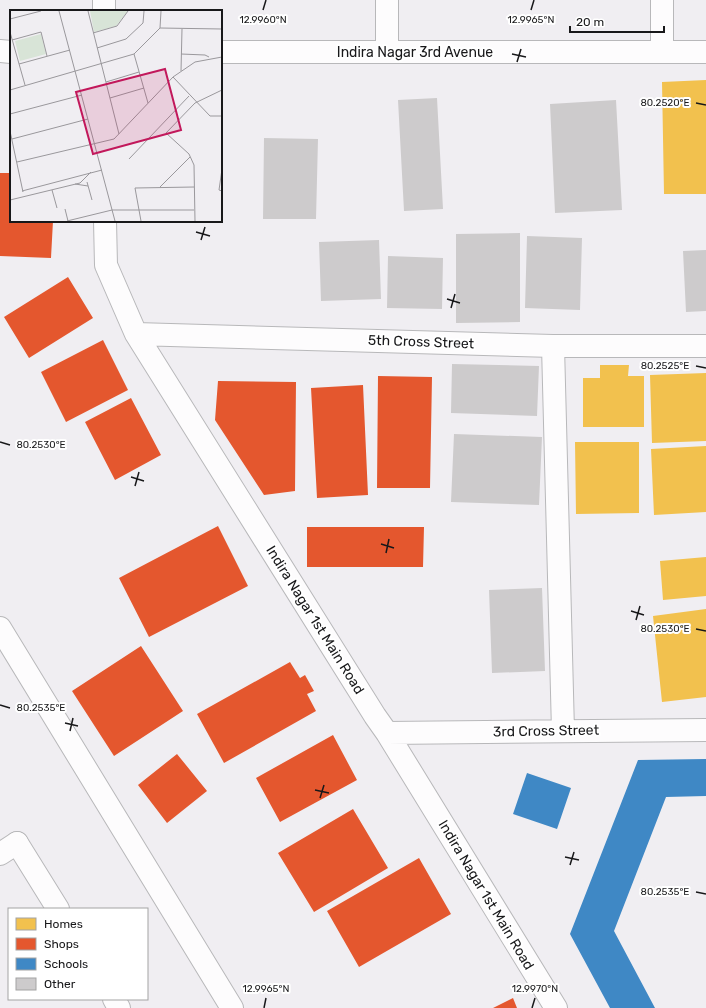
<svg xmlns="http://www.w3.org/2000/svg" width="706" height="1008" viewBox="0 0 706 1008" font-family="Rubik,sans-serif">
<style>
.homes{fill:#f2c14e}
.shops{fill:#e4572e}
.schools{fill:#3f88c5}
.building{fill:#cdcbcc}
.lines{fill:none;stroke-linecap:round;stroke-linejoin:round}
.minor-casing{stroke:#b8b8ba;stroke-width:24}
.tertiary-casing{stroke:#b8b8ba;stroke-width:24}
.minor{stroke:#fdfcfd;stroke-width:22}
.tertiary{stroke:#fdfcfd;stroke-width:22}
.ticks{fill:none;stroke:#18181a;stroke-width:1.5}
.labels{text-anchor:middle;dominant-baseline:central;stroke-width:4;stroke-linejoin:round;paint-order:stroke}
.street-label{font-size:14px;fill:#18181a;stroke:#fff}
.inset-road{fill:none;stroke:#9a989c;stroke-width:1}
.view{fill:#c2185b;fill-opacity:0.15;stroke:#c2185b;stroke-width:2}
.inset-edge{fill:none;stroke:#18181a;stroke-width:2}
.ticks-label{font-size:10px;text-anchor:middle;fill:#18181a;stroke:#fff;stroke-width:4;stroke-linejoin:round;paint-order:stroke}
</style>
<rect width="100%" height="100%" fill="#f0eef2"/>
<path class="homes" d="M706,80V194H664L662,82Z
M600,365H629L628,376H644V427H583V378H600Z
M706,373V441L652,443L650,375Z
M575,442H639V513L576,514Z
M706,446V512L654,515L651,449Z
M706,557V596L663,600L660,561Z
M706,609V697L662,702L653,616Z"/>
<path class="shops" d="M0,173H11V221H53L51,258L0,256Z
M68,277L93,318L29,358L4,317Z
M103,340L128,390L66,422L41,372Z
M378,376L432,377L430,488H377Z
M218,381L296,382L295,491L264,495L215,420Z
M363,385L368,495L317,498L311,388Z
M131,398L161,455L115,480L85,422Z
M218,526L248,586L149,637L119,578Z
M307,527H424L423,567H307Z
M141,646L183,711L114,756L72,691Z
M290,662L300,678L305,675L314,691L307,694L316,711L224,763L197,714Z
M333,735L357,780L280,822L256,778Z
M177,754L207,791L167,823L138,785Z
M353,809L388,868L314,912L278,853Z
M419,858L451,914L359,967L327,911Z
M513,998L517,1008H493Z"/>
<path class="schools" d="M706,759V796L666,797L614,931L655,1008H610L570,934L638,760Z
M527,773L571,788L557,829L513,814Z"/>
<path class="building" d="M437,98L443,209L404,211L398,100Z
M616,100L622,210L555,213L550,104Z
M264,138L318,139L316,219H263Z
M520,233V322L456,323V234Z
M527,236L582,238L580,310L525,308Z
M379,240L381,299L321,301L319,242Z
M706,250V311L686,312L683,251Z
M388,256L443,258L442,309L387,308Z
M452,364L539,366L537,416L451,413Z
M454,434L542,437L539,505L451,502Z
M542,588L545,671L492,673L489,590Z"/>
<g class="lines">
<g class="minor-casing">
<path id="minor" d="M104,11V0
M387,52V0
M662,52V0
M105,221L106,265L136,334L375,716L387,733L556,1008
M136,334L553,346H706
M553,346L563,731
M0,628L232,1008
M387,733L706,730
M0,854L17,843"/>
</g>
<g class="tertiary-casing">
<path id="tertiary" d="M0,51L11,52
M221,52H706
M17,843L58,909
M114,999L119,1008"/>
</g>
<use href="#minor" class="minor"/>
<use href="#tertiary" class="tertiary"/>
</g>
<path class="ticks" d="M263,10L266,0M531,10L534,0M512,54L526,57M517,62L521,49M696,103L706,105M196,232L210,236M201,240L205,227M447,299L460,303M451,308L455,294M696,366L706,368M0,442L10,445M131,477L144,481M135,486L139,472M381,544L394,548M386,553L389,539M631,611L644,615M636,620L640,606M696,629L706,631M0,705L10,708M65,723L78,726M70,731L73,718M315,790L329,793M320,798L324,785M565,857L579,860M570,865L574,852M696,892L706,894M264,1008L266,998M532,1008L535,998"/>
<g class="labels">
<g class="street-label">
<text x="415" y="52">Indira Nagar 3rd Avenue</text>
<text transform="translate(421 342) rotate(2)">5th Cross Street</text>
<text transform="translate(315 620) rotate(58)">Indira Nagar 1st Main Road</text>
<text transform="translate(546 731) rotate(-1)">3rd Cross Street</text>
<text transform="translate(486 895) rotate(59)">Indira Nagar 1st Main Road</text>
</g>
</g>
<g transform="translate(10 10)">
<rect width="212" height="212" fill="#f0eef2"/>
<path d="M80,1H118L106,16L84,22ZM31,24L36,44L10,51L5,31Z" fill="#d8e4d7"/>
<path class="inset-road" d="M49,1L105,211M78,1L109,124M0,9L31,1M150,18L212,19M0,22L15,75M83,23L107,16L118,1M2,30L31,22L37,46M87,38L116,29L133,13L134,1M124,44L138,93M171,44L195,45L199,47M9,54L60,40M171,61L172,19M163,67L200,106H212M96,72L129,62M0,80L124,44L150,18L151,1M100,88L134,78M0,104L72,85M0,121L13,182M2,129L78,109M119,149L179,86M7,152L104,129L163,67L185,52L212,47M212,159L209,180L212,181M77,172L82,190M65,174L78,176M150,177L180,147M42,180L47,198M12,181L92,160M0,190L70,173L81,162M55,199L58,211M57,211L102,200H184M131,211L125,178L184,177M185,211L184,155L179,144L156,123L185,93L212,80"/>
<path class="view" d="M155,59L171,120L83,144L66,82Z"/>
<rect width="212" height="212" class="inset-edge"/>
</g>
<g class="ticks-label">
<text x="263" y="23">12.9960°N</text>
<text x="531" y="23">12.9965°N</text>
<text x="665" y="106">80.2520°E</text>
<text x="665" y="369">80.2525°E</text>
<text x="41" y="448">80.2530°E</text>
<text x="665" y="632">80.2530°E</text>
<text x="41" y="711">80.2535°E</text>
<text x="665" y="895">80.2535°E</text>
<text x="266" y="992">12.9965°N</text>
<text x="535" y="992">12.9970°N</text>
</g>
<rect x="8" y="908" width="140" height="92" fill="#ffffff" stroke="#a3a3a3"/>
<rect x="16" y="918" width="20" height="12" fill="#f2c14e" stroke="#a3a3a3"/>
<text x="44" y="928" font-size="12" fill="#18181a">Homes</text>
<rect x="16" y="938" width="20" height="12" fill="#e4572e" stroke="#a3a3a3"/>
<text x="44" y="948" font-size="12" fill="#18181a">Shops</text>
<rect x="16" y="958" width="20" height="12" fill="#3f88c5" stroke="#a3a3a3"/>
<text x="44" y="968" font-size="12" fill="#18181a">Schools</text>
<rect x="16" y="978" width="20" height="12" fill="#cdcbcc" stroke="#a3a3a3"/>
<text x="44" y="988" font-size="12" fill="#18181a">Other</text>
<path d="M570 26v6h94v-6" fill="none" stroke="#18181a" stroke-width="2"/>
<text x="576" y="26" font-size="12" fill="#18181a" stroke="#ffffff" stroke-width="3" paint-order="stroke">20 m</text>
</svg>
